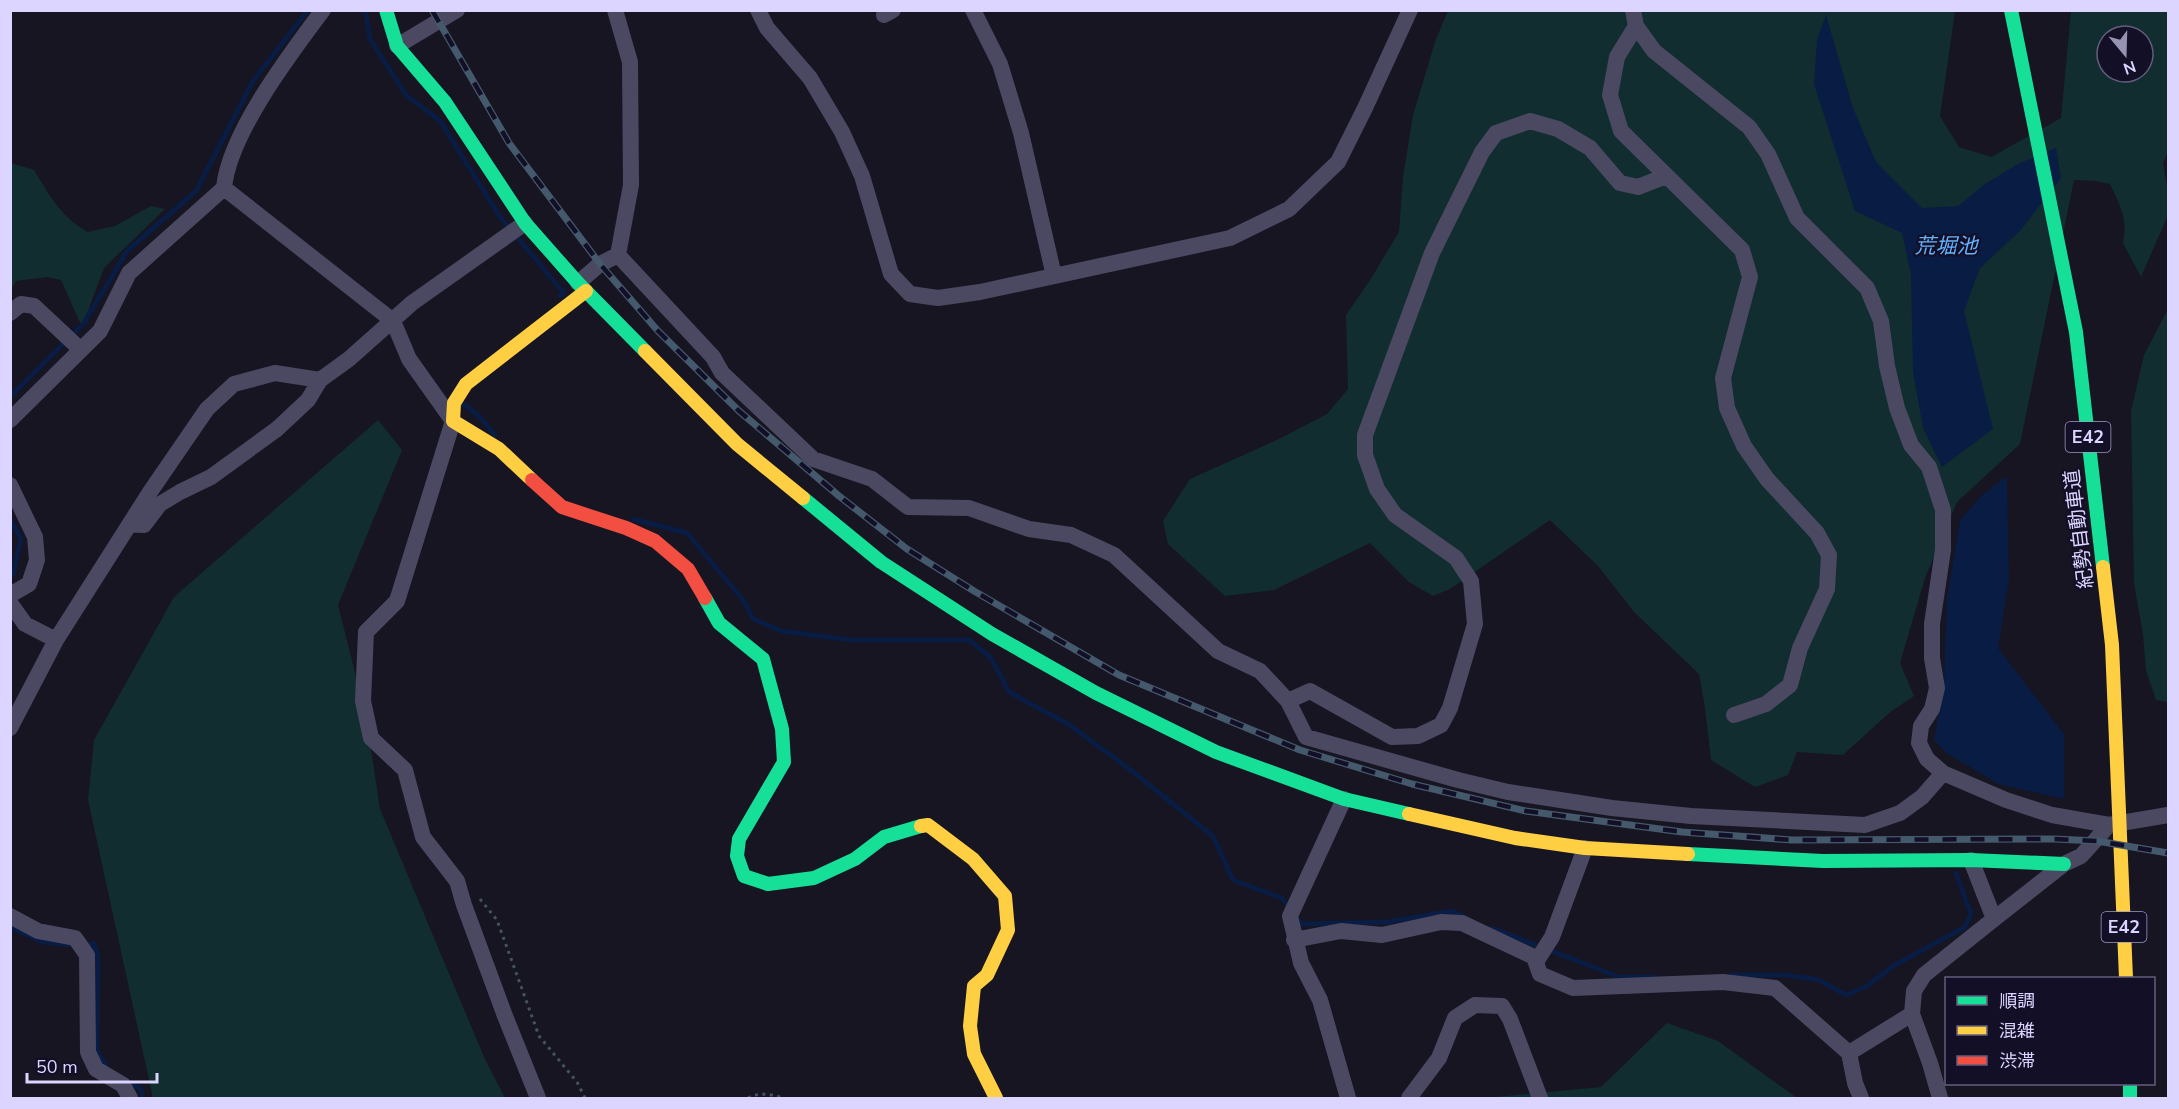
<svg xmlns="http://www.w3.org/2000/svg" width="2179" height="1109" viewBox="0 0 2179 1109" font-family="'Nunito Sans','Noto Sans JP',sans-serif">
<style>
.green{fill:#122d2f;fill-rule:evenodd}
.water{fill:#091c43}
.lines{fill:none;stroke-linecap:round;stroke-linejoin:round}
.stream{stroke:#091c43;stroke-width:5}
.path{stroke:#455262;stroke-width:3;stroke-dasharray:3 4.5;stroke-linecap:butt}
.street{stroke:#4b4962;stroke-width:16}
.fast{stroke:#16e098;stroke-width:14}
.slow{stroke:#ffcf43;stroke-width:14}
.jam{stroke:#f24e42;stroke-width:14}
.rail-casing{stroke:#44596c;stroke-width:7}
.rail{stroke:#130f27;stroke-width:4.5;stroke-dasharray:14;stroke-linecap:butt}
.labels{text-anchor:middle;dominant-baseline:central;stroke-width:4.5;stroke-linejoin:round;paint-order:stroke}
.shield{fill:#130f27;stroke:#9f9abe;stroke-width:1.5}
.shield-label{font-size:18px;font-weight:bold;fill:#dbd5ff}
.street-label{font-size:20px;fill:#dbd5ff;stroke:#130f27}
.water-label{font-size:21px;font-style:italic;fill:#63b2ff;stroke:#130f27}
</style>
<rect width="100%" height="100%" fill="#161521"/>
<path class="green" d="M1448,11H1955L1940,116L1959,147L1991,157L2061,118L2071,11H2168V152L2163,163L2168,191V215L2141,277L2123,243C2128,218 2120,206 2110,184L2096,181L2074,180L2020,444L1957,502L1925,578L1900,663L1914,696L1889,713L1843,755L1797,752L1788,775L1755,787L1711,760L1705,708L1699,674L1634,612L1598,566L1550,520L1450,589L1433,596L1409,582L1370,543L1274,590L1225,596L1168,544L1163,521L1190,479L1277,440L1327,414L1348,389L1346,315L1370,280L1399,232L1403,177L1413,115L1436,39ZM2107,36H2143V72H2107Z
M11,163L34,170C49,195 62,218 88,232L115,226L151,206L165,209L104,268L82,327L61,280L47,277L16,281L11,290Z
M2168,309V702L2156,700L2146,670L2143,635L2134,583L2131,411L2144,355Z
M378,420L402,450L338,605L366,716L380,809L484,1057L505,1098H153L88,800L94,740L174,597Z
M1667,1023L1718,1041L1797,1098H1485L1601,1087Z"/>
<path class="water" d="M1826,15L1853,108L1876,162L1922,208L1958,206L1985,184L2018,164L2056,148L2061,178L2020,231L1980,268L1964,311L1993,429L1942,467L1923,428L1913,372L1911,274L1902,233L1855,211L1814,84L1817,40Z
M2007,476L2009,579L1998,648L2064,734V799L1998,784L1945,752L1934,740L1944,682L1947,597L1960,520L1981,496Z"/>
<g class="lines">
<path class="stream" d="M365,10L370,39L406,95L440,121L500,217L564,293L560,296
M10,397L84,323L127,251L196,191L253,81L308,10
M461,402L480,417L495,435
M10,519L21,538L13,574L10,576
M633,519L687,533L744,601L753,619L782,631L851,640H969L991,658L1009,692L1068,724L1128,768L1213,836L1233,880L1282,898L1291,910
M1296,917L1302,924L1387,922L1452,911L1464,917
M10,927L43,942L71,945
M1492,928L1619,977H1654
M84,945L94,944L98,957L97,1051L107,1068
M1732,975H1786L1819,980L1846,995L1867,986L1893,966L1965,927L1971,914L1956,873
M125,1079L141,1089L143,1098"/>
<path class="path" d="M480,899L497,920L539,1036L577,1082L585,1098
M748,1098C759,1092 771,1094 783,1098"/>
<path class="street" d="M615,10L630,62L631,185L618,255
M758,10L767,28L810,78L842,132L862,176L891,274L910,294L938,298L980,292L1230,238L1289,209L1338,162L1365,108L1410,10
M973,10L1000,64L1021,133L1054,276
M1633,10L1636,26L1654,51L1749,127L1768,154L1797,218L1867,288L1881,321L1887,366L1897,408L1911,445L1929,467L1943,510V550L1932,624V658L1937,688L1932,709L1921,726L1919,743L1927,759L1943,773L2006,800L2052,815L2109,825L2168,815
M884,15L893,10
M1636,26L1617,57L1610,95L1621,131L1742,250L1750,277L1723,378L1727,408L1744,446L1767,479L1817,533L1829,555L1827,589L1800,648L1790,685L1766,704L1734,715
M397,46L457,10
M224,188L393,321L409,359L453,421L397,601L366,632L363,701L371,738L405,770L423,837L457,881L464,905L505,1016L538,1098
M618,255L713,357L722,373L813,459L872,479L908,507L969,508L1029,529L1071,535L1114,555L1218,651L1260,671L1288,701L1306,737L1458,780L1508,792L1612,808L1691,816L1865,825L1900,813L1922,797L1943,773
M578,283L600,264L618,255
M10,313L21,304L34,306L81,350
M10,420L100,331L129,273L224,188C229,134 290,54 323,10
M10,485L35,537L37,560L29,584L10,595
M130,524L144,525L160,504L180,492L211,477L277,429L308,400L320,380
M10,603L25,624L56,640
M1288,701L1310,691L1392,737L1418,736L1441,725L1450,708L1475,624L1471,581L1456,558L1395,515L1377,489L1365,455V435L1432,253L1482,152L1496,133L1530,121L1558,129L1590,148L1620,183L1638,187L1666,176
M10,728L56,640L150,492L207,409L234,384L275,373L320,380L349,359L412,303L525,223
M1344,799L1290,916L1301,963L1320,1000L1348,1098
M1971,860L1994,919
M10,916L38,931L75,938L87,955L88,1052L96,1069L123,1085L130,1098
M1294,940L1341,931L1382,935L1441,922L1462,923L1534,957L1540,974L1573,988L1723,982L1775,988L1849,1053L1855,1083L1861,1098
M1536,962L1552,937L1585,848
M1849,1053L1912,1014
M1409,1098L1439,1058L1455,1018L1475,1005L1502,1006L1510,1019L1540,1098
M1940,1098L1930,1063L1912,1014L1914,991L1924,975L1994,919L2064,864L2081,856L2109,825"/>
<path class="fast" d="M386,10L397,46L445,102L525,223L578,283L645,351
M2011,10L2076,332L2103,567
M803,498L881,562L992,634L1096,693L1216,752L1344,799L1409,814
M705,598L719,623L763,659L782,729L784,762L739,839L737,856L744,876L768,884L814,878L855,859L884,837L921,826
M1688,854L1823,861L1971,860L2064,864
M2130,1084V1098"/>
<path class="slow" d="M645,351L737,444L803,498
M532,480L499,449L453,421L454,403L466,384L586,291
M2103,567L2112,645L2126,978
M1409,814L1515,838L1585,848L1688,854
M921,826L928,825L973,859L1005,896L1008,930L987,975L974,986L970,1026L974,1054L996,1098"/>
<path class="jam" d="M532,480L562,507L626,528L655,541L688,569L705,598"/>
<g class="rail-casing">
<path id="rail" d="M432,10L509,143L600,264L658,331L739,411L839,496L907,549L974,591L1119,675L1300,750L1412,784L1526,811L1682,832L1792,840L2055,839L2097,841L2168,853"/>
</g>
<use href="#rail" class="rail"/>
</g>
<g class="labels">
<g class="shield">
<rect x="2065.5" y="422" width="45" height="30" rx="4.5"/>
<rect x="2101.5" y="912" width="45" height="30" rx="4.5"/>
</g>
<g class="shield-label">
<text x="2088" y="437">E42</text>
<text x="2124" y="927">E42</text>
</g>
<g class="street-label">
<text transform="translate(2079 529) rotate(-97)">紀勢自動車道</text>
</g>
<g class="water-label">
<text x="1946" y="246">荒堀池</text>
</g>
</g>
<rect width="2179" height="1109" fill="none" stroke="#dbd5ff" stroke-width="24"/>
<rect x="1945" y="977" width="210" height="108" fill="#130f27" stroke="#635e7d" stroke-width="1.5"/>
<rect x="1957" y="996" width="30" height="9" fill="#16e098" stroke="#635e7d" stroke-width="1.5"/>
<text x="1999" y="1007" font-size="18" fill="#dbd5ff">順調</text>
<rect x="1957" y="1026" width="30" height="9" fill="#ffcf43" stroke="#635e7d" stroke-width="1.5"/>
<text x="1999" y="1037" font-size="18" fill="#dbd5ff">混雑</text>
<rect x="1957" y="1056" width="30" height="9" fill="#f24e42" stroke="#635e7d" stroke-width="1.5"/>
<text x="1999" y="1067" font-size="18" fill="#dbd5ff">渋滞</text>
<g transform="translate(2125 54) rotate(161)"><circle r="28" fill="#130f27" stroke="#635e7d" stroke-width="1.5"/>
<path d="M0-4.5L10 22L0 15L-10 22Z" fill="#9692b1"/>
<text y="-9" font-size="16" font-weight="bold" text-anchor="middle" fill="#dbd5ff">N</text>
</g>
<path d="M27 1073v9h130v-9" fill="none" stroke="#dbd5ff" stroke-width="3"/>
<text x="36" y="1073" font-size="18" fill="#dbd5ff" stroke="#130f27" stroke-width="4.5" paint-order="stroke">50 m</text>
</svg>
